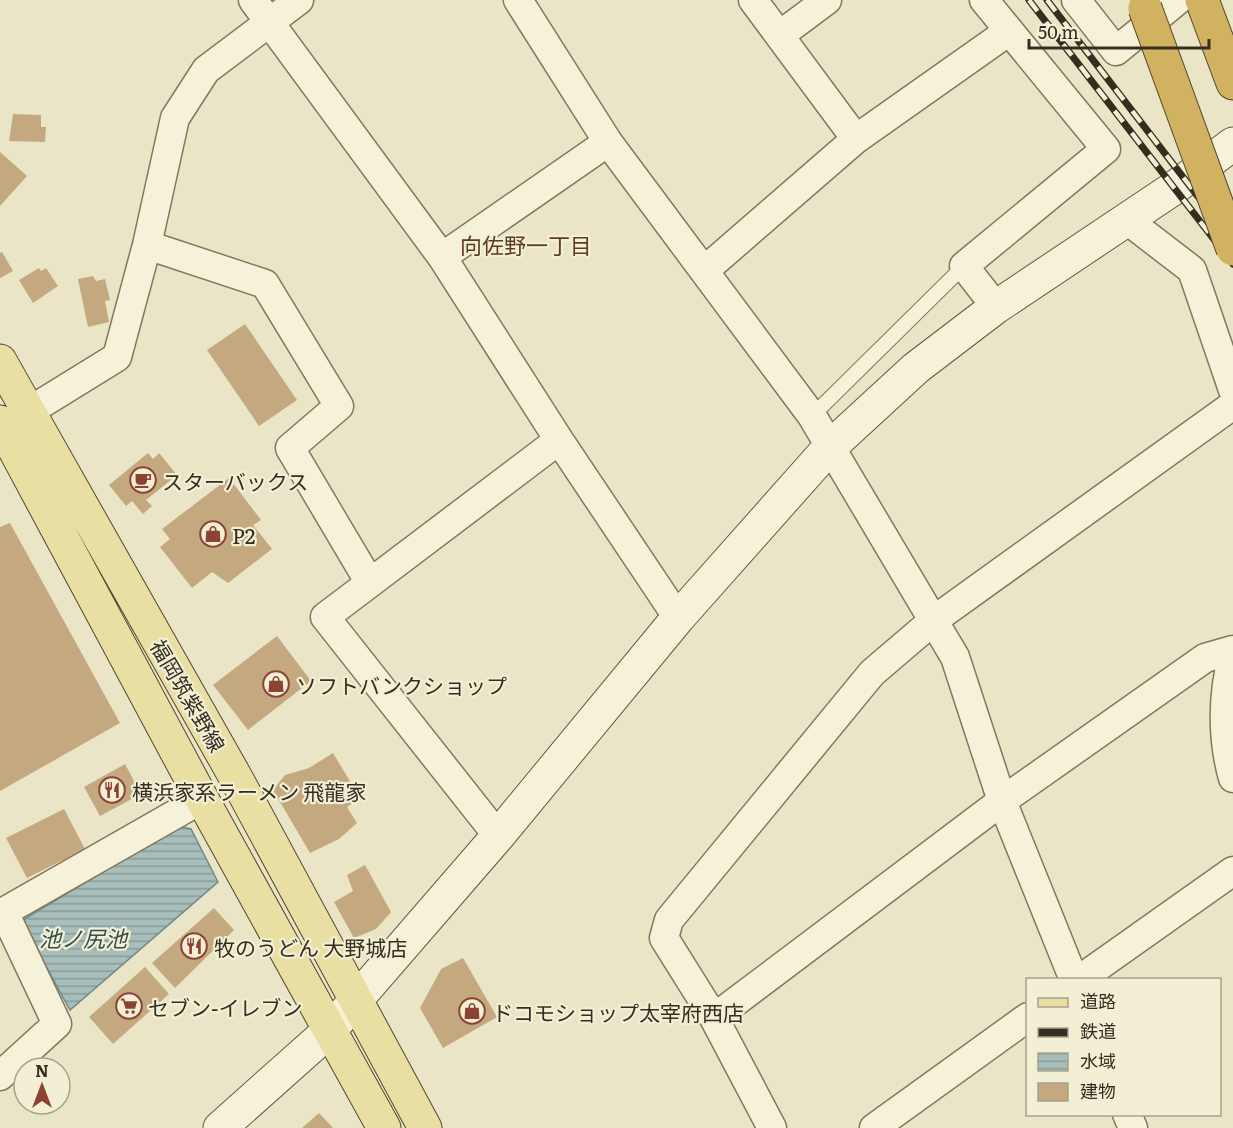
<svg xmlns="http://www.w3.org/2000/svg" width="1233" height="1128" viewBox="0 0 1233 1128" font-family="Literata,'Noto Sans JP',serif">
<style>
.water{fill:url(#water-rules);stroke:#6f8b89;stroke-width:1.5}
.building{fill:#c4a880}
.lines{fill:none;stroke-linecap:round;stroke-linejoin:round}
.lane-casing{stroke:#83785e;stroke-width:16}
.street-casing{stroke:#83785e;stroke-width:31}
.secondary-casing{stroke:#655941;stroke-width:35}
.primary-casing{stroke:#524631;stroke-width:35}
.highway-casing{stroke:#524631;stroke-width:35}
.lane{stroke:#f5f2d9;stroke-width:14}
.street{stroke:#f5f2d9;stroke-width:28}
.secondary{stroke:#f5f2d9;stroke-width:33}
.primary{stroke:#e9dfa2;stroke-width:33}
.highway{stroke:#d0b260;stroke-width:33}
.rail-casing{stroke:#352e20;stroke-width:7}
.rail{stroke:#f2efd5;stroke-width:4.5;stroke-dasharray:14;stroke-linecap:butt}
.highway-bridge-casing{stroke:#524631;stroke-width:35;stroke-linecap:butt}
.highway-bridge{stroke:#d0b260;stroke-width:33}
.labels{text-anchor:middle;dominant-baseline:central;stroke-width:4.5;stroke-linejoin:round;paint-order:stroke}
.poi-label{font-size:21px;fill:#352e20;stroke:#f2efd5;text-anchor:start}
.street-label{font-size:21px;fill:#352e20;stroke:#f2efd5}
.neighbourhood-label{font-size:22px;fill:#5d3a24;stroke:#f2efd5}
.water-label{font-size:22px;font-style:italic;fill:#314f53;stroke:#f2efd5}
</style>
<defs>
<pattern id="water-rules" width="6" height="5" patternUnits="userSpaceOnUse" patternTransform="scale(1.5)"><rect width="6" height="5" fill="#a7bebb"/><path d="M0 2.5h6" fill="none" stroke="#899b98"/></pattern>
</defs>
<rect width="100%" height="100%" fill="#eae5c6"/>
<path class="water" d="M179,826L191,829L218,882L70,1010L21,921Z"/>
<path class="building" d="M13,114L41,115V127H46L45,142L9,141Z
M0,152L27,176L0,206Z
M2,252L13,271L0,278V253Z
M39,268L41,271L46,268L58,286L33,303L19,280Z
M93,276L96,281L105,279L110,300L105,301L109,322L88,327L78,279Z
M245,324L297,400L259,426L207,350Z
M148,453L153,459L159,453L177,475L146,500L152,506L143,514L132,501L126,506L109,485Z
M229,478L261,520L253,525L272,549L228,583L212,572L192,588L160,547L170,539L162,529Z
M10,523L120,723L0,791V527Z
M277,636L311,681L248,730L213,685Z
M333,753L360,798L347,807L357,823L339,839L310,853L273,790L285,775L309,768Z
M125,764L141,794L100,816L84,787Z
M64,809L85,849L27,878L6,838Z
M365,865L391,912L376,929L354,938L334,902L353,891L347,875Z
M214,908L234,930L175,988L152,963Z
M463,958L497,1017L443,1048L420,1008L441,969Z
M145,967L169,994L113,1044L89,1017Z
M319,1113L333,1128H302Z"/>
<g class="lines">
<g class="lane-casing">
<path id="lane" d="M812,416L964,266"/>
</g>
<g class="street-casing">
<path id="street" d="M253,0L442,257L559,440L678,618
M518,0L608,142L812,416L955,657L1002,801L1074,980
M753,0L856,139
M984,0L1106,149L964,266L996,307
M1076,0L1116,51L1178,0
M780,35L827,0
M1127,220L1192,270L1233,390
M147,245L265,284L339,406L290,448L370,583
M442,257L608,142
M705,270L856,139L1009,31
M28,412L117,357L147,245L175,118L206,70L299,0
M1233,655C1222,695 1222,739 1233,778
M498,836L325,617L559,440
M0,914L202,799
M1079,980L1233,871
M714,1018L1002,801L1205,658L1233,650
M0,1076L57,1024L4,912
M1127,1114L1133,1128
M772,1128L714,1018L664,938L669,920L872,673L934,620L1233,405
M874,1128L1028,1017"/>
</g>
<g class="secondary-casing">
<path id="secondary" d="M220,1128L330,1030L498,836L678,618L829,448L916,368L996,307L1174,188L1233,144"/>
</g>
<g class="primary-casing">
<path id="primary" d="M0,361L236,778L425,1128
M0,422L202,799L384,1128"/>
</g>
<g class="highway-casing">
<path id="highway" d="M1202,0L1233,83"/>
</g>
<use href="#lane" class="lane"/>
<use href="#street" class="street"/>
<use href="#secondary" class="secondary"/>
<use href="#primary" class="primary"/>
<use href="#highway" class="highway"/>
<g class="rail-casing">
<path id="rail" d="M1029,0L1233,264
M1047,0L1233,242"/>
</g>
<use href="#rail" class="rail"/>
<g class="highway-bridge-casing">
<path id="highway-bridge" d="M1145,8L1233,249"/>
</g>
<use href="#highway-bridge" class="highway-bridge"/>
</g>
<defs>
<g id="cafe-ring" transform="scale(1.35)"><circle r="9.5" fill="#f2efd5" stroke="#8c4334" stroke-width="1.5"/><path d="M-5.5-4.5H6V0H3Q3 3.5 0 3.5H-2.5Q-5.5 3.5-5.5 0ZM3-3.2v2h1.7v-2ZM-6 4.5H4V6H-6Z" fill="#8c4334"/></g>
<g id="shop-ring" transform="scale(1.35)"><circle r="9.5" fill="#f2efd5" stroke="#8c4334" stroke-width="1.5"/><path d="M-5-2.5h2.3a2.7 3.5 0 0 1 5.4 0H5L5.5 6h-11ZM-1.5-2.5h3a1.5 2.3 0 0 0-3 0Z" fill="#8c4334"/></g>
<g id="restaurant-ring" transform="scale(1.35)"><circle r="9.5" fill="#f2efd5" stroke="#8c4334" stroke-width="1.5"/><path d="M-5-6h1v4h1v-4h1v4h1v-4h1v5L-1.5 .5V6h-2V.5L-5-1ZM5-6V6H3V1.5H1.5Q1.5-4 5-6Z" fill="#8c4334"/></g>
<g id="supermarket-ring" transform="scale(1.35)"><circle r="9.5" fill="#f2efd5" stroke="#8c4334" stroke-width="1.5"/><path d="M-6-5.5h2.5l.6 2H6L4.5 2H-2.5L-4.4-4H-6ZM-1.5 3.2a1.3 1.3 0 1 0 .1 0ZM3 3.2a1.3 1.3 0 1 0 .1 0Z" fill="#8c4334"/></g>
</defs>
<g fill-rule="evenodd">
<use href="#cafe-ring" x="143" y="480"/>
<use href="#shop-ring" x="213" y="534"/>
<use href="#shop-ring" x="276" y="684"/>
<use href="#restaurant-ring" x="112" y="790"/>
<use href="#restaurant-ring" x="194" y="946"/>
<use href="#supermarket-ring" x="129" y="1006"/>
<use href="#shop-ring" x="472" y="1011"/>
</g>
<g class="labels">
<g class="poi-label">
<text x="162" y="480">スターバックス</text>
<text x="232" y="534">P2</text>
<text x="296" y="684">ソフトバンクショップ</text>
<text x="132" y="790">横浜家系ラーメン 飛龍家</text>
<text x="214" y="946">牧のうどん 大野城店</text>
<text x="148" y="1006">セブン-イレブン</text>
<text x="492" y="1011">ドコモショップ太宰府西店</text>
</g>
<g class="street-label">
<text transform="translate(189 695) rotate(60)">福岡筑紫野線</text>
</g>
<g class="neighbourhood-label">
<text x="526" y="244">向佐野一丁目</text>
</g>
<g class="water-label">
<text x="83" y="937">池ノ尻池</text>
</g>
</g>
<rect x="1026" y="978" width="195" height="138" fill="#f2efd5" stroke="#a6a28d" stroke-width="1.5"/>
<rect x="1038" y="998" width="30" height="9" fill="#e9dfa2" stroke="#a6a28d" stroke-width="1.5"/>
<text x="1080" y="1008" font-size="18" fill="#352e20">道路</text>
<rect x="1038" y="1028" width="30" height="9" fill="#352e20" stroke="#a6a28d" stroke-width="1.5"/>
<text x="1080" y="1038" font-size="18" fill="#352e20">鉄道</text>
<rect x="1038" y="1053" width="30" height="18" fill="url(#water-rules)" stroke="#a6a28d" stroke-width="1.5"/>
<text x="1080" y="1068" font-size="18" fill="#352e20">水域</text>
<rect x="1038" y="1083" width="30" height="18" fill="#c4a880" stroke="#a6a28d" stroke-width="1.5"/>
<text x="1080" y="1098" font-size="18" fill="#352e20">建物</text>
<g transform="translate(42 1086)"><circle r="28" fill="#f2efd5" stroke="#a6a28d" stroke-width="1.5"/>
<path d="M0-4.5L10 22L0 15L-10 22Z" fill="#8c4334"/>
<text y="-9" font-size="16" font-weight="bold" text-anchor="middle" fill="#352e20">N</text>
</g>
<path d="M1029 39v9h180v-9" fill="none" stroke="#352e20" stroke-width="3"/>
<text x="1038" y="39" font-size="18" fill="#352e20" stroke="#f2efd5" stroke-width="4.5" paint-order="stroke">50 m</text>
</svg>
